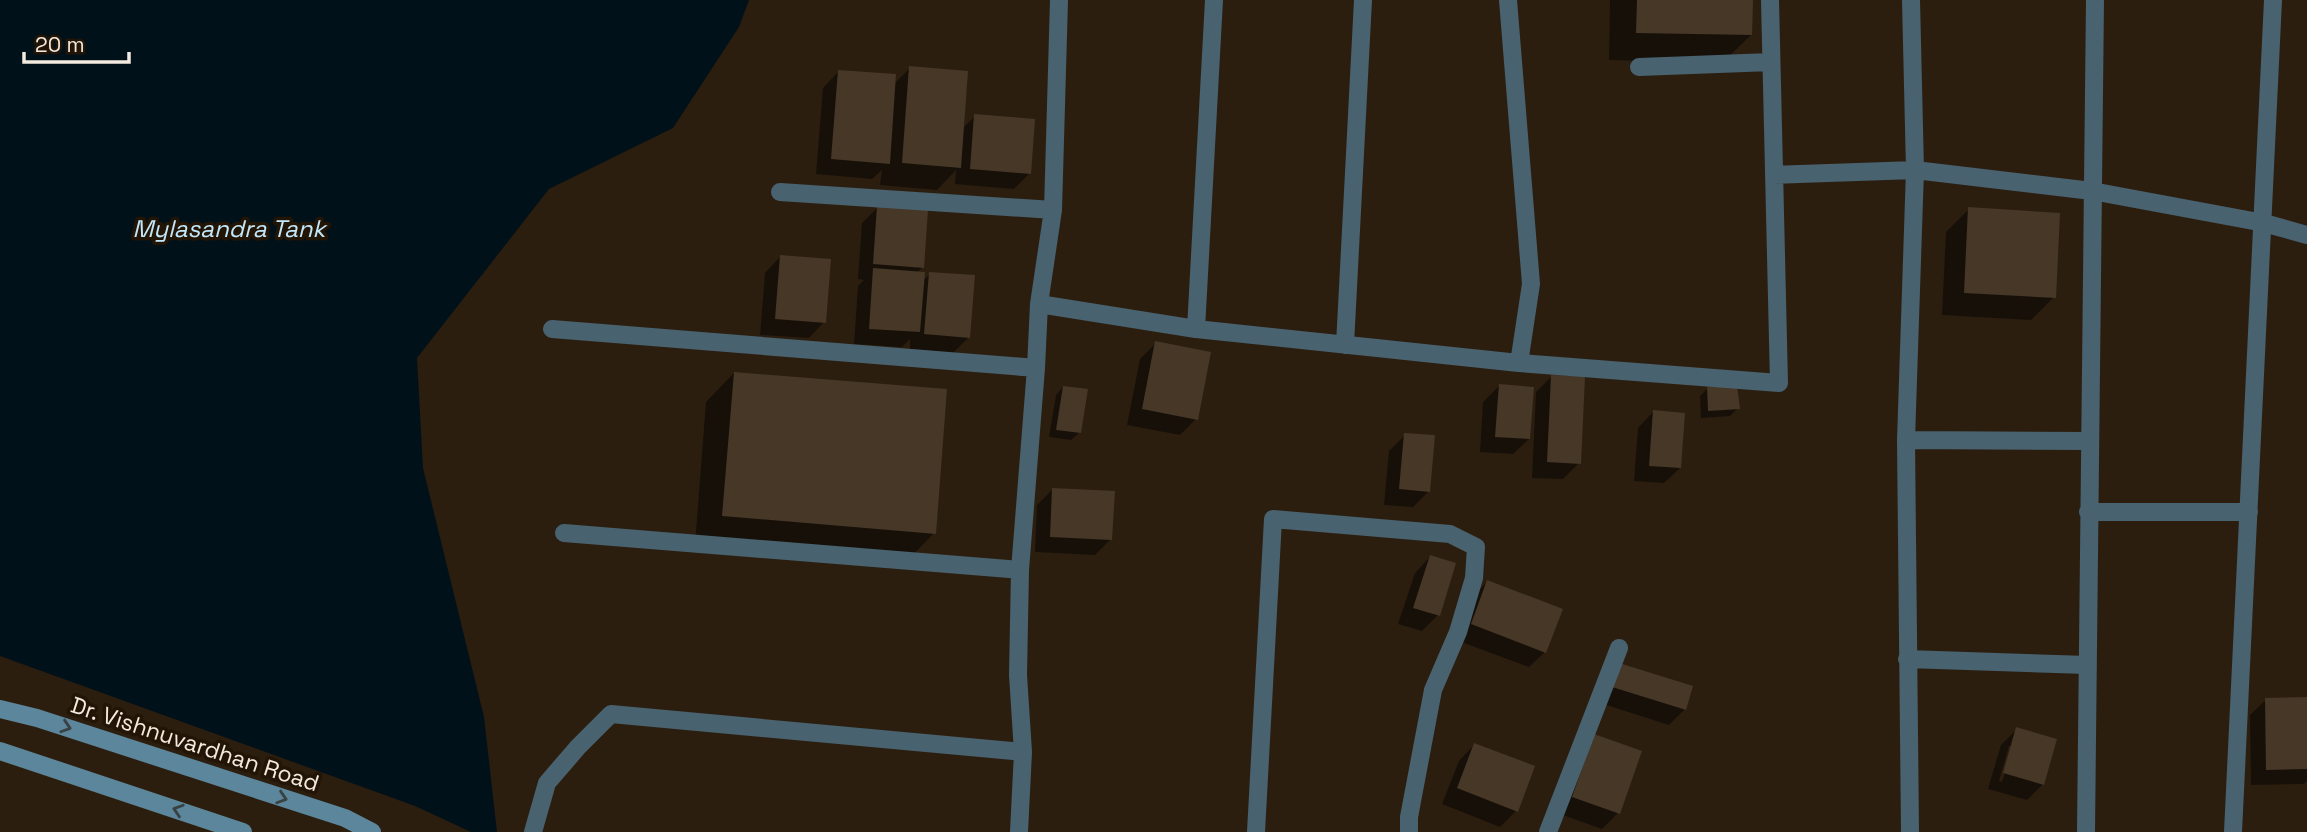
<svg xmlns="http://www.w3.org/2000/svg" width="2307" height="832" viewBox="0 0 2307 832" font-family="'Space Grotesk',sans-serif">
<style>
.water{fill:#00111a}
.shadow{fill:#0007;fill-rule:evenodd}
.building{fill:#463727}
.lines{fill:none;stroke-linecap:round;stroke-linejoin:round}
.street{stroke:#486270;stroke-width:18}
.secondary{stroke:#5c869c;stroke-width:18}
.oneway{stroke:#394242}
.labels{text-anchor:middle;dominant-baseline:central;stroke-width:7;stroke-linejoin:round;paint-order:stroke}
.street-label{font-size:23px;fill:#f3eae0;stroke:#221506}
.water-label{font-size:24px;font-style:italic;fill:#c3e7fa;stroke:#221506}
</style>
<rect width="100%" height="100%" fill="#2c1e0f"/>
<path class="water" d="M0,0H749L739,27L673,128L549,189L417,358L423,468L484,717L497,832H471L415,806L0,656Z"/>
<path class="shadow" d="M1610,0H1751V35L1722,63L1609,60Z
M910,68L962,129L975,116L1030,173L1014,189L955,184L956,170L937,190L880,185L882,170L872,179L816,174L823,88L838,72L893,85Z
M878,207L922,268L916,273L922,282L930,274L969,337L953,353L910,349V339L902,347L854,344L858,286L864,280L858,279L862,223Z
M1969,209L2054,297L2031,320L1942,315L1946,232Z
M780,257L824,322L809,338L760,335L765,273Z
M1156,343L1196,419L1180,435L1127,425L1140,359Z
M734,373L934,533L906,562L695,544L706,402Z
M1552,376L1579,463L1563,479L1532,478L1536,392Z
M1499,386L1529,439L1513,454L1480,452L1483,402Z
M1063,387L1079,433L1071,440L1049,437L1056,395Z
M1707,389L1738,408L1730,416L1701,418L1700,396Z
M1653,412L1680,468L1664,483L1634,481L1638,428Z
M1405,435L1428,492L1413,507L1384,505L1389,451Z
M1053,489L1111,539L1095,555L1035,552L1037,505Z
M1430,557L1438,615L1422,631L1398,624L1415,573Z
M1487,582L1545,652L1529,667L1456,640L1472,597Z
M1604,681L1685,709L1669,725L1597,702Z
M2307,699V781L2304,784L2251,785L2250,715L2266,700Z
M2017,729L2043,784L2027,800L1988,789L2001,745ZM2009,746H2013L2002,782L1999,781Z
M1474,745L1516,811L1500,827L1442,804L1459,761Z
M1579,751L1618,813L1602,829L1557,813Z"/>
<path class="building" d="M1637,0H1753L1752,35L1636,33Z
M909,66L968,71L961,168L902,163Z
M838,70L896,74L890,164L831,159Z
M974,114L1035,119L1031,174L970,169Z
M877,206L928,210L924,268L873,264Z
M1968,207L2060,213L2056,298L1964,293Z
M780,255L831,259L826,323L775,319Z
M873,268L925,272L920,332L869,329Z
M929,272L975,275L970,338L924,334Z
M1155,341L1211,352L1198,420L1142,409Z
M734,372L947,389L936,534L722,516Z
M1551,375L1585,376L1581,464L1547,462Z
M1499,384L1534,387L1530,439L1495,437Z
M1737,385L1740,409L1708,411L1707,387Z
M1063,386L1088,389L1081,433L1056,430Z
M1653,410L1685,413L1681,468L1649,466Z
M1404,433L1435,435L1430,492L1399,489Z
M1052,488L1115,491L1112,540L1050,537Z
M1430,555L1456,563L1440,616L1413,608Z
M1487,580L1563,609L1546,653L1471,624Z
M1619,663L1693,686L1686,710L1612,687Z
M2307,697V769L2266,770L2265,698Z
M2016,727L2057,739L2044,785L2003,773Z
M1594,734L1642,751L1620,814L1572,797Z
M1474,743L1535,766L1518,812L1457,788Z"/>
<g class="lines">
<path class="street" d="M1508,0L1531,284L1519,363
M1639,67L1771,62
M1774,175L1915,170L2092,191L2264,223L2307,235
M780,192L1053,210
M1039,304L1196,329L1519,363L1779,383L1770,0
M552,329L1036,368
M1196,329L1214,0
M1345,345L1363,0
M1906,440L2089,441
M2088,512H2249
M564,533L1020,570
M1907,659L2087,665
M533,832L547,783L578,747L611,714L1023,752
M1019,832L1023,752L1018,675L1020,570L1036,368L1039,304L1053,210L1059,0
M1256,832L1273,519L1450,534L1476,547L1474,578L1458,632L1433,690L1409,817V832
M1548,832L1619,648
M1910,832L1906,440L1915,170L1911,0
M2086,832L2095,0
M2233,832L2273,0"/>
<path class="secondary" d="M0,709L37,718L345,818L372,832
M0,751L243,832"/>
</g>
<defs><path id="oneway-chevron" d="M-2-3.5L2.5 0L-2 3.5" fill="none" stroke-width="1.6" stroke-linecap="round" stroke-linejoin="round" transform="scale(1.75)"/></defs>
<g class="oneway">
<use href="#oneway-chevron" transform="translate(66 727) rotate(18)"/>
<use href="#oneway-chevron" transform="translate(282 798) rotate(18)"/>
<use href="#oneway-chevron" transform="translate(178 810) rotate(-162)"/>
</g>
<g class="labels">
<g class="street-label">
<text transform="translate(195 744) rotate(18)">Dr. Vishnuvardhan Road</text>
</g>
<g class="water-label">
<text x="229" y="228">Mylasandra Tank</text>
</g>
</g>
<path d="M24 52v10h105v-10" fill="none" stroke="#f3eae0" stroke-width="3.5"/>
<text x="35" y="52" font-size="21" fill="#f3eae0" stroke="#221506" stroke-width="5" paint-order="stroke">20 m</text>
</svg>
